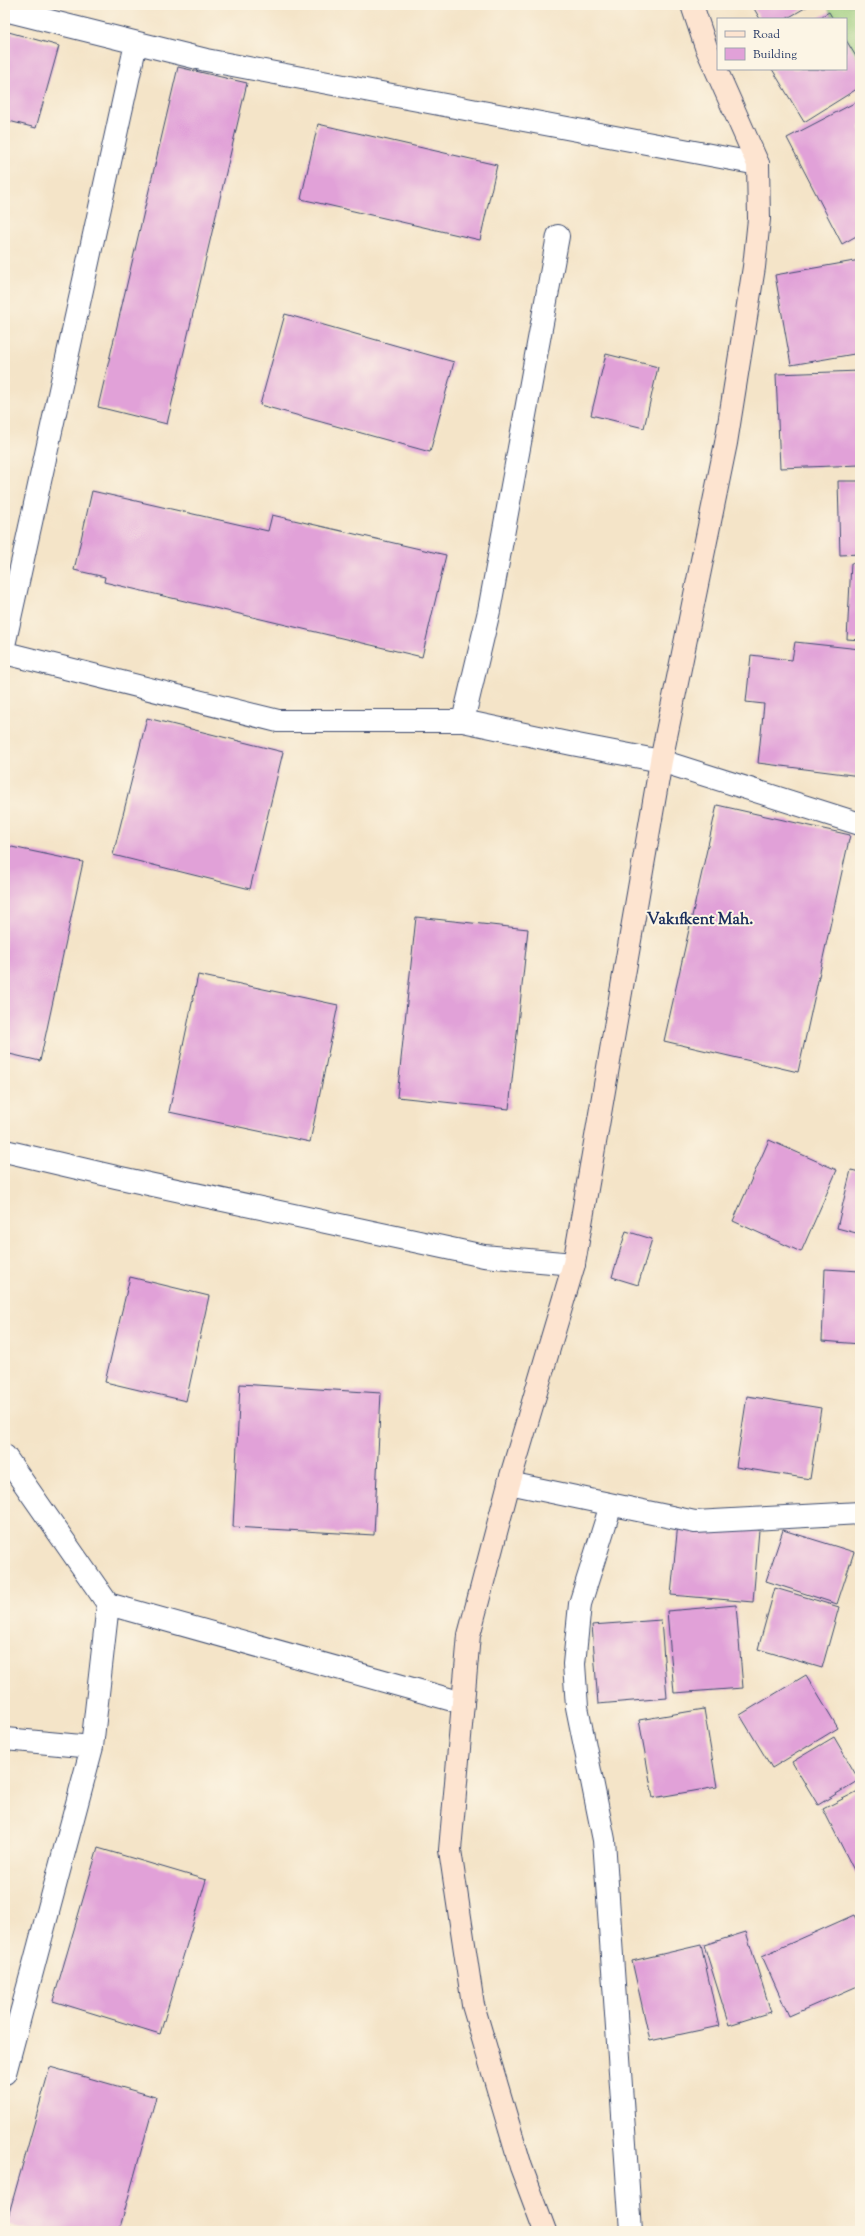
<svg xmlns="http://www.w3.org/2000/svg" width="865" height="2236" viewBox="0 0 865 2236" font-family="'Sorts Mill Goudy',serif">
<style>
.green{fill:#9bcc7c;stroke:#5b7e6d}
.building{fill:#e1a1d8}
.lines{fill:none;stroke-linecap:round;stroke-linejoin:round}
.street-casing{stroke:#3c4a6e;stroke-width:24}
.secondary-casing{stroke:#3c4a6e;stroke-width:24}
.street{stroke:#fff;stroke-width:22}
.secondary{stroke:#fde4d0;stroke-width:22}
.labels{text-anchor:middle;dominant-baseline:central;stroke-width:4;stroke-linejoin:round;paint-order:stroke}
.district-label{font-size:16px;font-weight:bold;fill:#1b2f5e;stroke:#fcf5e5}
</style>
<rect width="100%" height="100%" fill="#fcf5e5"/>
<filter id="ink" filterUnits="userSpaceOnUse"><feTurbulence type="fractalNoise" baseFrequency=".025" numOctaves="2"/><feDisplacementMap in="SourceGraphic" scale="8" xChannelSelector="R" yChannelSelector="G"/><feConvolveMatrix kernelMatrix="1 2 1 2 8 2 1 2 1" color-interpolation-filters="sRGB"/></filter>
<filter id="wash" filterUnits="userSpaceOnUse"><feTurbulence type="fractalNoise" baseFrequency=".012" numOctaves="4" result="noise"/><feDisplacementMap in="SourceGraphic" scale="16" xChannelSelector="R" yChannelSelector="G"/><feGaussianBlur stdDeviation="0.9" result="paint"/><feColorMatrix in="noise" values="0 0 0 0 0 0 0 0 0 0 0 0 0 0 0 0 0 1.4 0 .05"/><feComposite in="paint" operator="in"/></filter>
<g filter="url(#wash)">
<rect width="100%" height="100%" fill="#f4e4c8"/>
<path class="green" d="M827,5H860V83L846,50V19H833Z"/>
<g id="blocks">
<path class="building" d="M752,5H810L786,19H760Z
M829,12L833,19H817Z
M5,31L59,46L36,128L5,120Z
M846,40L860,63V87L804,122L772,69H846Z
M178,67L247,83L167,424L98,407Z
M860,100V234L842,244L787,138Z
M318,124L497,165L480,240L301,199Z
M860,260V353L791,365L775,275Z
M285,314L454,362L430,452L260,405Z
M606,354L658,367L644,428L591,415Z
M860,371V465L780,468L776,374Z
M838,481H860V554L840,555Z
M92,491L268,531L272,515L446,555L422,657L104,582L105,577L74,570Z
M851,563L860,564V640L847,639Z
M795,642L860,649V776L758,763L764,704L746,702L751,655L792,660Z
M147,718L283,752L250,889L113,855Z
M717,805L850,835L798,1072L664,1041Z
M7,846L83,862L40,1061L5,1053V855Z
M416,917L528,929L509,1109L397,1097Z
M198,975L338,1005L310,1142L169,1112Z
M769,1140L837,1170L801,1252L733,1221Z
M851,1170L860,1172V1234L837,1228Z
M626,1231L652,1239L638,1285L612,1277Z
M825,1269L860,1271V1344L822,1341Z
M130,1277L209,1296L186,1401L105,1382Z
M240,1384L381,1393L374,1535L233,1527Z
M747,1396L821,1408L810,1479L736,1467Z
M678,1523L759,1530L753,1602L671,1595Z
M783,1530L854,1552L837,1604L766,1581Z
M775,1588L839,1607L822,1668L758,1649Z
M736,1605L743,1688L674,1693L667,1611Z
M661,1620L667,1698L598,1704L592,1625Z
M806,1675L838,1728L772,1768L740,1715Z
M704,1709L717,1787L653,1798L639,1720Z
M834,1737L859,1780L818,1805L792,1762Z
M860,1790V1882L823,1809Z
M98,1848L206,1880L160,2034L53,2001Z
M854,1915L860,1927V1985L789,2016L762,1956Z
M746,1932L771,2012L729,2025L704,1945Z
M701,1945L719,2026L650,2041L632,1961Z
M50,2067L156,2097L119,2231H31L6,2224Z"/>
</g>
</g>
<g filter="url(#ink)">
<use href="#blocks" fill-opacity="0" stroke="#3c4a6e" stroke-width="1"/>
<g class="lines">
<g class="street-casing">
<path id="street" d="M5,10L206,60L758,164
M5,641L136,43
M5,653L278,721H463L572,744L661,761L860,824
M463,721L489,611L558,236
M5,1151L116,1177L484,1256L574,1264
M5,1456L108,1604L463,1703
M509,1483L695,1522L860,1513
M611,1505L580,1604L574,1664L577,1707L604,1840L631,2231
M5,1739L92,1747
M5,2073L92,1747L108,1604"/>
</g>
<g class="secondary-casing">
<path id="secondary" d="M545,2231L521,2167L473,2005L450,1850L469,1635L509,1483L574,1264L661,761L726,443L754,267L759,219L758,164L706,47L692,5"/>
</g>
<use href="#street" class="street"/>
<use href="#secondary" class="secondary"/>
</g>
</g>
<g class="labels">
<g class="district-label">
<text x="700" y="920">Vakıfkent Mah.</text>
</g>
</g>
<rect width="865" height="2236" fill="none" stroke="#fcf5e5" stroke-width="20"/>
<rect x="717" y="18" width="130" height="52" fill="#fcf5e5" stroke="#a2a6af"/>
<rect x="725" y="31" width="20" height="6" fill="#fde4d0" stroke="#a2a6af"/>
<text x="753" y="38" font-size="12" fill="#1b2f5e">Road</text>
<rect x="725" y="48" width="20" height="12" fill="#e1a1d8" stroke="#a2a6af"/>
<text x="753" y="58" font-size="12" fill="#1b2f5e">Building</text>
</svg>
